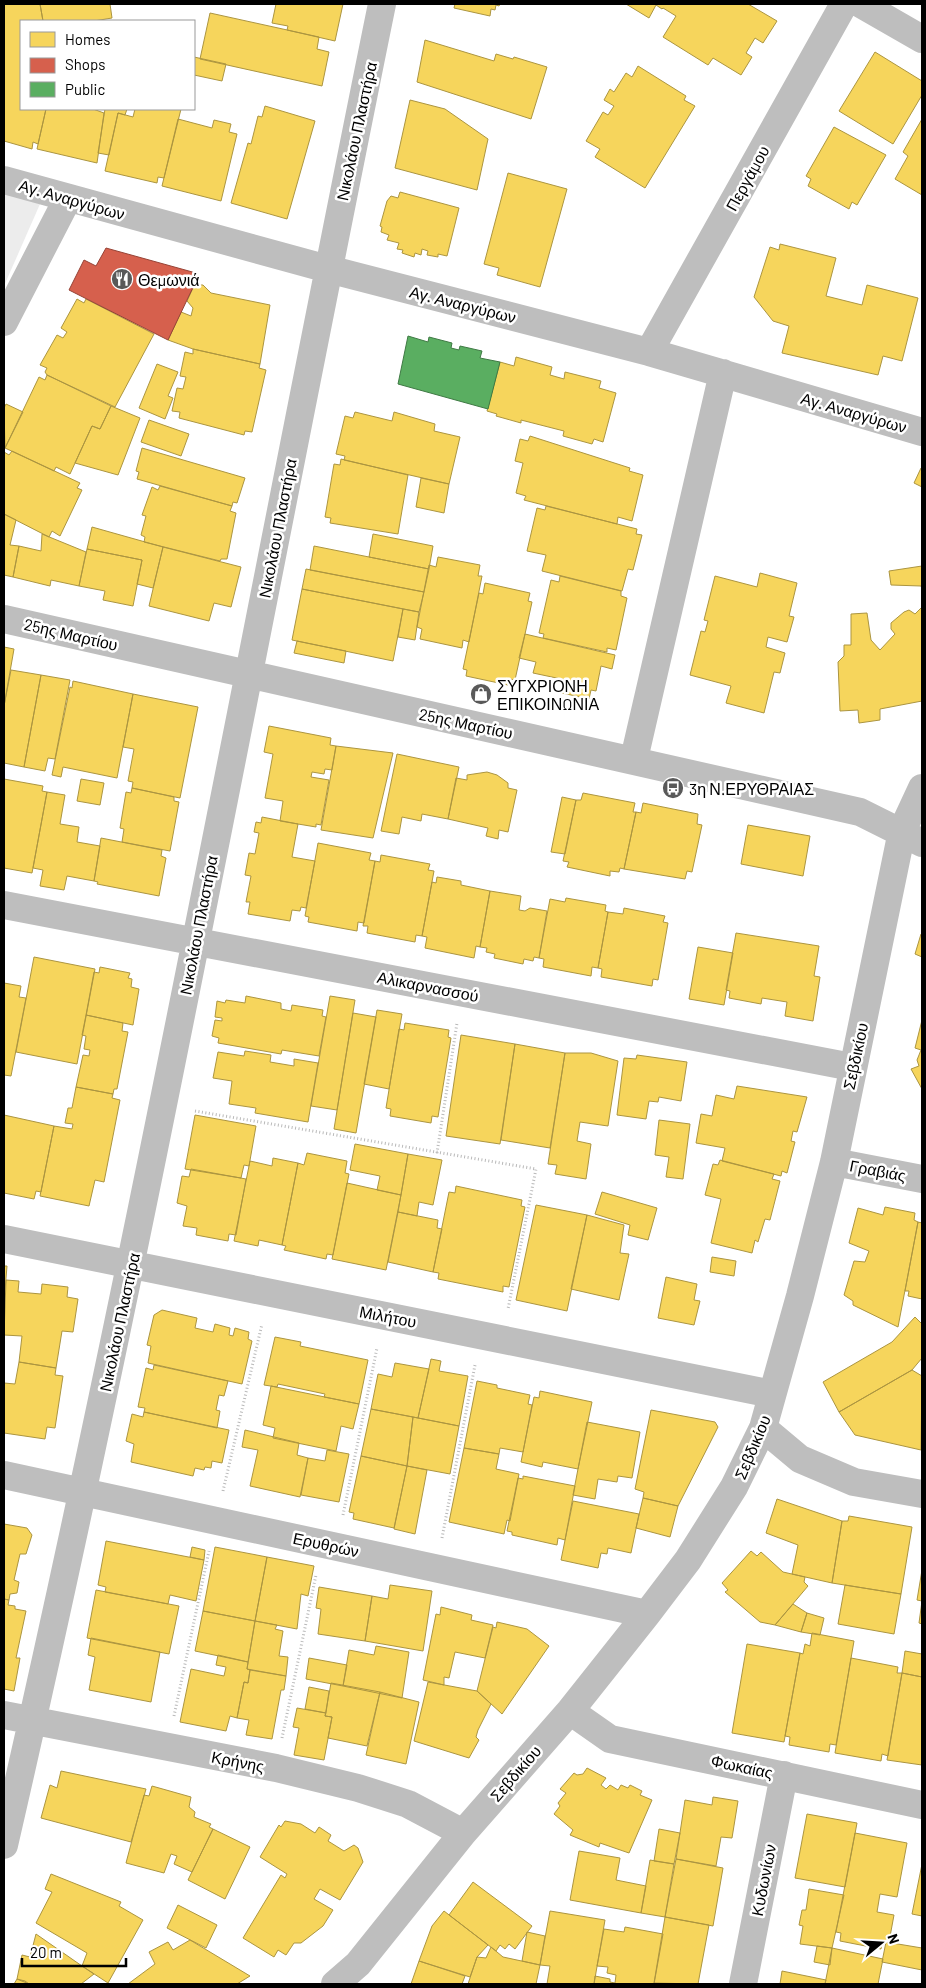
<svg xmlns="http://www.w3.org/2000/svg" width="926" height="1988" viewBox="0 0 926 1988" font-family="Barlow,sans-serif">
<style>
.green{fill:#ececec}
.homes{fill:#f6d55c;stroke:#ac9540}
.shops{fill:#d6604d;stroke:#964336}
.public{fill:#5aae61;stroke:#3f7a44}
.lines{fill:none;stroke-linecap:round;stroke-linejoin:round}
.path{stroke:#b9b9b9;stroke-width:3;stroke-dasharray:1 2.5;stroke-linecap:butt}
.minor{stroke:#bebebe;stroke-width:28}
.labels{text-anchor:middle;dominant-baseline:central;stroke-width:5;stroke-linejoin:round;paint-order:stroke}
.street-label{font-size:16px;fill:#000;stroke:#fff}
.poi-label{font-size:16px;fill:#000;stroke:#fff;text-anchor:start}
</style>
<rect width="100%" height="100%" fill="#fff"/>
<path class="green" d="M4,192L40,204L4,286Z"/>
<path class="homes" d="M4,4H40L43,21H21V109H46L38,144L33,142L32,149L4,141Z
M40,4H110L112,18L94,21H43Z
M276,4H343L335,41L287,30L288,26L272,23Z
M455,4H500L499,6L496,5L495,10L491,9L490,16L454,8Z
M626,4H748L777,21L763,43L755,38L746,53L752,57L741,75L713,58L708,65L663,37L676,16L663,8L662,9L656,5L649,18Z
M210,13L319,37L317,49L329,52L322,86L200,59Z
M425,40L494,61L496,54L513,59L514,57L547,67L531,119L417,82Z
M875,52L922,81V95L893,144L839,111Z
M194,57L226,64L222,81L194,75Z
M638,66L686,96L684,100L695,106L645,188L595,157L600,149L586,141L603,112L608,115L614,106L604,100L610,89L614,92L626,73L632,77Z
M410,100L445,109L488,139L477,190L395,168Z
M265,106L315,121L287,219L231,203L248,143L251,144L258,116L262,117Z
M46,109H93L104,113L97,163L37,149Z
M105,109H127L125,115L118,113L109,155L98,153Z
M135,109H181L164,178L158,177L157,183L105,171L118,113L133,117Z
M178,119L212,128L214,120L231,124L229,132L237,134L221,201L162,186Z
M922,119V195L895,179L908,156L903,152Z
M834,127L886,155L857,205L852,202L849,209L808,186L811,179L806,176Z
M508,173L567,189L540,287L497,275L499,268L484,264Z
M400,192L459,208L447,256L438,254V257L427,255L428,251L422,249L421,255L415,253L414,257L402,253L403,250L397,249L399,243L387,240L389,235L381,232L382,227L380,226L387,201L391,196L398,198Z
M780,244L836,258L826,296L862,305L867,285L918,298L902,361L883,356L878,375L782,353L789,326L773,321L754,297L770,247L779,250Z
M200,285H203L211,293L270,305L260,364L193,349L168,340L181,312L191,316L193,308L187,301L194,286Z
M77,299L84,303L86,299L154,334L115,407L47,375L45,372L47,368L40,365L57,335L63,338L67,332L61,328Z
M193,349L260,364L259,368L266,370L252,432L245,431L244,435L179,418L180,412L172,411L177,388L183,389L186,377L180,376L185,352L193,354Z
M516,357L552,367L550,375L564,379L565,372L601,381L599,388L616,393L603,442L594,439L592,444L563,436L564,431L521,420V423L496,416L497,414L487,411L500,362L514,366Z
M157,364L178,372L168,396L173,398L165,419L139,408Z
M47,375L111,406L100,429L92,426L70,474L56,467L54,471L5,448L39,377L45,380Z
M6,404L23,412L5,448L4,408Z
M111,406L140,418L118,475L75,463L92,426L100,429Z
M355,412L392,421L394,412L435,424L434,431L460,437L449,484L344,460L345,456L336,454L345,416L353,418Z
M149,420L189,434L181,456L141,442Z
M530,436L630,468L629,471L643,475L632,521L618,517L617,524L524,500L526,496L516,493L523,463L515,461L520,439L528,441Z
M142,448L245,478L237,503L233,502L232,506L137,479L139,472L136,471Z
M12,451L80,483L77,488L82,490L60,536L52,531L49,537L4,514V452L9,455Z
M341,459L408,475L398,534L330,523L331,518L325,517L334,464L340,465Z
M921,468L922,469V487L914,483Z
M421,478L449,484L444,513L416,507Z
M160,486L232,506L230,511L236,513L227,559H221L220,561L144,542L145,537L141,535L146,516L142,515L152,487L158,490Z
M546,506L637,529L636,534L642,535L633,570L628,569L622,591L542,571L546,555L527,551L537,508L545,510Z
M4,514L16,520L10,545L19,546L13,577L4,575Z
M92,527L163,547L153,588L137,584L142,560L87,549Z
M42,534L86,552L79,586L51,580L50,586L13,577L19,546L41,551Z
M373,534L433,546L429,569L369,557Z
M314,546L429,569L424,592L310,570Z
M163,547L241,567L231,607L214,603L209,621L149,606Z
M87,549L142,560L133,606L103,600L105,591L79,586Z
M438,557L480,565L478,576H482L469,642L463,640L462,648L420,639L422,629L417,627L429,565L436,567Z
M922,566V588L921,586L891,585L889,571Z
M306,569L424,592L419,612L302,589Z
M760,573L797,583L789,616L794,617L787,642L768,637L766,647L785,653L780,673L774,672L764,713L726,703L731,686L690,675L701,631L705,632L708,621L704,620L715,576L757,587Z
M560,576L621,591V596L627,598L616,650L607,648V652L543,638L544,634L539,633L551,580L559,582Z
M485,583L530,593L528,601L532,602L515,680L509,679L508,685L466,676L467,670L463,669L479,593L483,594Z
M302,589L403,609L393,661L292,640Z
M922,607V701L880,709V720L859,723L858,710L840,711L838,662L844,656V645H851V614L867,613L871,640L880,650L895,634L891,629V623L904,612L909,610L915,614Z
M403,609L419,612L415,640L398,637Z
M525,634L615,655L612,669L601,666L596,691L591,690L589,699L562,693L566,680L533,673L536,662L519,658Z
M297,641L346,651L344,663L294,653Z
M4,647L14,649L4,706Z
M11,670L41,675L24,767L4,763V706Z
M41,675L70,680L55,759L48,758L45,771L24,767Z
M73,681L133,694L117,778L63,767L61,777L52,775L70,687L72,688Z
M133,694L198,707L180,798L132,788L133,782L128,781L134,749L123,747Z
M269,726L331,738L330,745L336,746L332,770L325,769L324,774L312,772L311,777L329,780L321,825L316,824V827L280,821L283,801L265,798L273,754L264,752Z
M336,746L393,753L373,838L321,830Z
M397,754L459,767L448,819L422,814L421,821L402,817L399,834L381,831Z
M487,772L497,775L508,783V788L517,790L508,832L499,830L498,839L486,836L488,828L448,819L456,778L467,780V775Z
M4,779L43,786L42,791L47,792L32,873L4,868Z
M81,779L104,783L100,805L77,801Z
M132,788L174,797V801L179,802L170,851L122,842L124,829L120,828L126,792L131,793Z
M47,792L65,795L60,824L79,827L77,842L100,846L94,881L67,876L64,890L40,886L43,870L33,868Z
M583,793L635,803L633,812H636L624,869L620,868L619,872L610,871V876L567,867L569,862L563,861L576,800H581Z
M562,797L576,800L565,854L551,852Z
M643,803L698,814L697,824L702,825L692,872L687,871L685,879L624,869L636,812L641,813Z
M262,817L298,824L292,857L315,861L306,908L301,907L300,911L292,910L290,921L248,914L250,902H246L251,876L245,875L249,853L255,854L259,833L254,832L256,822L261,823Z
M748,825L810,836L803,876L741,864Z
M101,838L162,850L161,856L166,858L159,896L97,884L98,882L94,881Z
M318,843L371,853L369,860L375,861L364,923L358,922L357,931L308,922L309,917L305,916Z
M381,855L430,864L428,870L434,871L422,936L416,935L415,942L367,933L368,926H363L375,861L380,862Z
M437,877L461,881V885L490,891L480,947L476,946L474,958L425,948L427,937L422,936L432,882L436,883Z
M490,891L521,896L519,910L525,911L530,908L547,911L539,958L534,957L533,961L524,959L523,964L494,958L495,954L486,952L487,948L480,947Z
M566,898L606,905L605,911L608,912L598,968L592,967L591,976L543,967L544,959L539,958L550,899L565,902Z
M624,908L665,916L663,922L668,923L658,980L653,979L652,986L601,977L602,969L598,968L608,912L623,914Z
M736,933L819,946L814,976L820,977L813,1021L785,1016L787,1002L762,998L761,1004L729,998L730,991L726,990Z
M921,934H922V957L915,954Z
M698,947L733,953L724,1005L689,999Z
M34,957L95,969L77,1064L16,1052Z
M100,967L130,973L128,978L132,979L131,987L139,989L133,1025L86,1015L94,972L99,973Z
M4,983L21,986L19,997L26,998L11,1076L4,1075Z
M246,996L281,1003V1009L291,1011L292,1005L323,1010L322,1016L326,1017L319,1056L282,1050L281,1054L218,1043L219,1038L212,1036L215,1020L222,1021V1018L215,1017L217,1001L225,1003L226,1000L245,1003Z
M330,996L355,1000L337,1110L311,1106Z
M377,1010L402,1014L389,1089L364,1084Z
M353,1013L376,1017L356,1133L334,1129Z
M86,1015L123,1023L122,1031L128,1032L117,1089H114L113,1094L76,1087L83,1055L89,1056L90,1050L84,1049L86,1036L82,1035Z
M922,1020V1089L911,1069L919,1066L917,1060L921,1050L915,1048Z
M405,1023L449,1030L448,1037L451,1038L438,1117L432,1116L431,1123L390,1116L391,1109L386,1108L399,1029L404,1030Z
M461,1035L515,1044L500,1144L446,1136Z
M515,1044L565,1053L550,1148L501,1140Z
M245,1051L271,1055L270,1062L294,1066V1059L318,1063L308,1122L255,1113L256,1108L229,1104L232,1081L213,1078L218,1052L244,1056Z
M565,1053H591L618,1061L608,1126L580,1122L577,1141L591,1144L586,1179L555,1174L557,1165L548,1164Z
M637,1055L687,1062L681,1101L659,1097L658,1102L649,1101L646,1119L617,1115L624,1058L636,1059Z
M737,1086L807,1097L797,1132L793,1131L791,1141L795,1142L787,1173L782,1171L781,1176L722,1161L725,1148L696,1143L701,1114L712,1116L716,1095L734,1099Z
M76,1087L113,1094L112,1098L120,1100L104,1182L95,1180L89,1206L40,1196L54,1126L72,1129L73,1124L65,1123L68,1108H72Z
M4,1115L54,1126L41,1192L36,1191L34,1199L4,1193Z
M195,1115L256,1126L249,1166L244,1165L241,1178L185,1169Z
M659,1120L690,1124L683,1179L666,1177L669,1157L655,1155Z
M355,1144L408,1154L401,1195L377,1190L380,1176L350,1170Z
M307,1153L347,1161L345,1173L349,1174L333,1255L327,1254L326,1259L284,1250L286,1246L282,1245L298,1163L304,1165Z
M408,1154L442,1160L433,1205L419,1202L417,1216L398,1212Z
M273,1158L298,1163L282,1245L259,1240L258,1246L234,1241L250,1161L272,1166Z
M720,1160L774,1174L772,1179L780,1181L770,1220L765,1219L758,1242L755,1240L752,1253L711,1243L721,1199L705,1195L713,1164L718,1165Z
M191,1169L246,1179L236,1235L229,1234L228,1241L196,1235L197,1228L183,1226L187,1206L177,1203L182,1176L189,1177Z
M347,1183L401,1195L386,1270L332,1259Z
M456,1186L522,1200L521,1206L525,1207L509,1287L503,1286V1292L438,1279L439,1273L433,1272L449,1192L455,1193Z
M602,1192L657,1208L648,1240L628,1235L630,1225L595,1214Z
M536,1205L587,1215L567,1311L516,1300Z
M885,1207L915,1213L914,1220L918,1222L898,1327L853,1305V1301L844,1295L854,1261L865,1262L869,1251L849,1243L858,1208L883,1215Z
M398,1212L438,1220L437,1228L442,1229L433,1272L388,1262Z
M587,1215L624,1225L620,1253L629,1254L619,1300L571,1289Z
M918,1222L922,1223V1299L908,1296L909,1291H905Z
M712,1257L736,1261L734,1276L710,1272Z
M4,1266H7L4,1303Z
M666,1277L697,1284L694,1300L700,1301L694,1325L658,1318Z
M6,1280L19,1281L18,1292L41,1294L42,1284L68,1287L67,1297L78,1299L73,1332L62,1331L56,1368L19,1362L22,1336L4,1335Z
M162,1310L197,1318L195,1328L213,1332L215,1324L230,1328L229,1335L233,1336L235,1328L249,1332L248,1339L252,1341L242,1384L148,1363L151,1346L147,1345L154,1315Z
M915,1317L922,1324V1358L912,1370L839,1412L823,1382L892,1342Z
M275,1337L301,1342L300,1346L368,1360L359,1404L324,1397L325,1394L278,1384L277,1387L264,1385Z
M431,1359L441,1361L439,1371L468,1376L459,1426L418,1418Z
M19,1362L56,1368L55,1375L63,1376L55,1428L47,1427L45,1439L4,1433V1383L15,1384Z
M395,1363L429,1369L418,1418L371,1409L378,1374L392,1377Z
M154,1365L228,1381L224,1396L219,1395L216,1410L220,1411L217,1428L144,1412L145,1408L138,1407L146,1368L153,1370Z
M912,1370L922,1376L921,1450L855,1435L839,1412Z
M477,1381L497,1385V1388L530,1395L528,1404L532,1405L523,1452L500,1448L499,1454L464,1448Z
M271,1386L359,1404L353,1429L341,1426L336,1451L273,1438L275,1428L263,1425Z
M540,1391L592,1402L578,1469L543,1462L542,1467L521,1462L534,1397L539,1398Z
M371,1409L413,1417L407,1466L361,1456Z
M651,1410L715,1422L718,1427L678,1506L643,1498L644,1492L635,1489Z
M144,1412L229,1430L222,1463L212,1461L211,1468L205,1467L204,1470L195,1468L193,1476L131,1462L134,1444L126,1441L132,1414L143,1417Z
M413,1417L459,1426L450,1474L407,1466Z
M587,1422L640,1432L632,1478L618,1476L617,1482L598,1479L595,1499L573,1495Z
M245,1430L299,1443L297,1455L308,1458L300,1497L250,1486L258,1450L242,1447Z
M464,1448L499,1454L496,1469L519,1474L510,1521L507,1520L504,1534L449,1522Z
M327,1450L349,1454L339,1502L301,1495L308,1458L325,1461Z
M361,1456L407,1466L394,1528L353,1519L354,1513L349,1512Z
M407,1466L427,1470L415,1534L394,1529Z
M523,1476L575,1486L565,1540L558,1538L557,1545L512,1535V1532L507,1531L518,1478L523,1479Z
M643,1498L678,1506L670,1537L636,1528Z
M777,1499L842,1521L832,1583L792,1574L798,1545L766,1533Z
M573,1501L639,1514L631,1553L608,1548L607,1554L601,1553L598,1568L561,1560Z
M849,1516L912,1527L901,1594L832,1583L842,1521H848Z
M4,1524L27,1528L32,1535L26,1554H20L14,1580L19,1582L17,1593L10,1594L9,1600L4,1599Z
M106,1541L204,1560L196,1601L170,1595L168,1604L105,1592L106,1587L98,1585Z
M192,1547L205,1550L204,1560L190,1557Z
M215,1547L267,1557L255,1621L203,1611Z
M751,1551L757,1556L761,1552L783,1572L805,1577L804,1582L808,1586L775,1625L760,1622L725,1592L728,1590L722,1583Z
M267,1557L314,1566L308,1596L301,1594L297,1629L255,1621Z
M922,1570V1601L917,1600Z
M390,1585L432,1591L423,1651L365,1641L372,1596L388,1599Z
M845,1585L901,1594L894,1634L838,1624Z
M319,1587L372,1596L365,1641L318,1634L321,1609L316,1608Z
M96,1590L179,1606L169,1654L87,1638Z
M4,1599L9,1600L8,1605L15,1606V1609L26,1611L16,1658H20L14,1691L4,1689Z
M922,1601V1624L919,1623Z
M793,1604L807,1613L801,1632L775,1625Z
M441,1607L472,1615L471,1620L493,1625L485,1658L455,1652L449,1678L444,1677V1685L423,1680L436,1614L440,1615Z
M203,1611L255,1621L248,1662L195,1651Z
M807,1613L824,1618L820,1635L801,1632Z
M255,1621L277,1625L275,1629L283,1631L279,1656L288,1657L286,1676L247,1669Z
M497,1622L527,1629L549,1646L502,1714L477,1691L493,1627L496,1628Z
M812,1633L854,1641L836,1745L830,1744L829,1752L789,1745L790,1737L785,1736L800,1653L803,1654L805,1644L810,1646Z
M91,1638L160,1652L151,1702L89,1690L95,1657L88,1655Z
M747,1644L800,1653L784,1742L732,1733Z
M376,1646L409,1652L402,1698L343,1686L349,1650L374,1655Z
M905,1651L922,1654V1677L902,1673Z
M218,1655L248,1662L247,1669L250,1670L248,1683L244,1682L237,1718L230,1716L226,1731L180,1722L191,1669L224,1676L226,1667L216,1665Z
M309,1658L347,1665L343,1686L306,1679Z
M851,1658L898,1667L897,1673H902L888,1756L882,1754L881,1761L835,1753Z
M250,1670L286,1676L284,1690H281L272,1739L246,1735L249,1720L237,1718L244,1682L248,1683Z
M902,1673L922,1677V1765L887,1760Z
M428,1682L477,1691L491,1704L478,1730L476,1737L479,1740L469,1758L414,1741Z
M331,1683L380,1692L367,1746L328,1738L332,1717L325,1716Z
M309,1687L329,1691L326,1713L305,1709Z
M380,1692L419,1702L406,1764L366,1755Z
M297,1708L326,1713L325,1716L332,1717L324,1760L294,1755L299,1728L293,1727Z
M587,1768L606,1778L601,1785L606,1789L610,1785L618,1790L621,1785L628,1788L630,1785L642,1791L640,1795L652,1800L629,1853L600,1843L599,1847L570,1835L573,1830L554,1814L560,1806L558,1803L566,1793L560,1789L574,1773L577,1775L583,1774Z
M61,1771L146,1789L131,1842L41,1818L50,1785L57,1788Z
M152,1786L191,1797L189,1807L195,1812L194,1817L211,1824L209,1827L213,1829L192,1872L174,1864L177,1856L171,1854L164,1873L126,1863L144,1795L149,1796Z
M713,1797L738,1801L732,1838L721,1837L716,1866L676,1859L685,1800L712,1805Z
M807,1814L857,1823L845,1887L795,1878Z
M285,1821L301,1824L315,1833L319,1827L331,1835L328,1841L344,1851L354,1845L358,1848L363,1862L340,1900L320,1889L314,1899L333,1910L323,1926L301,1943H294L286,1955L278,1950L274,1957L243,1938L281,1875L285,1878L287,1874L260,1857L279,1825L281,1827Z
M213,1829L250,1847L225,1899L188,1880Z
M659,1829L680,1833L674,1864L654,1861Z
M855,1833L907,1843L897,1897L880,1894L877,1912L894,1915L889,1942L882,1941L881,1949L840,1941L841,1933L836,1932Z
M579,1851L620,1858L616,1880L646,1886L641,1913L570,1900Z
M676,1859L723,1868L713,1926L665,1917Z
M650,1860L674,1864L665,1917L641,1913Z
M922,1864V1916L912,1914Z
M51,1874L121,1902L119,1906L143,1920L108,1983L82,1966L87,1953L36,1923L52,1892L45,1889Z
M473,1882L532,1926L515,1949L509,1944L505,1949L500,1945L496,1951L449,1915Z
M809,1889L844,1895L832,1948L800,1944L803,1926L799,1925L802,1910H806Z
M178,1905L217,1925L206,1948L167,1928Z
M444,1911L488,1945L477,1957L470,1977L419,1961L432,1926Z
M550,1911L605,1920L594,1984H547L550,1966L540,1965Z
M665,1917L709,1925L698,1984L654,1983Z
M625,1927L663,1934L654,1984H594L595,1976L610,1979V1982L615,1983L616,1975L607,1973L608,1967L597,1966L604,1929L624,1932Z
M527,1932L545,1936L540,1965L522,1961Z
M36,1934L82,1966L94,1974L81,1984H29L17,1979L22,1955L30,1957Z
M190,1940L250,1976L237,1984H128L155,1964L149,1952L168,1942L173,1950Z
M886,1942L922,1948V1970L882,1962Z
M817,1946L832,1948L830,1965L814,1962Z
M491,1947L503,1957L540,1965L536,1984H468L477,1957L486,1958Z
M832,1948L883,1959L878,1984H825Z
M419,1961L465,1976L462,1984H411Z
M782,1971L826,1980L825,1984H780Z
M17,1979L25,1981L29,1984H14Z"/>
<path class="shops" d="M106,248L196,273V281L168,340L69,290L84,260L96,266Z"/>
<path class="public" d="M408,336L428,342L429,337L452,343L451,348L459,350L460,346L482,351L480,358L500,362L488,409L398,384Z"/>
<g class="lines">
<path class="path" d="M195,1111L536,1169L508,1309
M437,1153L457,1023
M223,1491L262,1324
M343,1515L377,1348
M442,1538L475,1365
M174,1716L209,1551
M282,1738L316,1575"/>
<path class="minor" d="M861,4L922,39
M4,180L328,269L649,352L922,432
M4,322L68,198
M649,352L844,4
M4,619L860,812L922,843
M634,759L723,373
M4,905L852,1067
M834,1162L922,1179
M4,1239L772,1394
M763,1428L800,1459L854,1482L922,1494
M4,1475L647,1614
M570,1711L610,1739L922,1805
M4,1715L276,1768L358,1788L408,1804L463,1833
M4,1845C145,1234 257,618 382,4
M335,1984L358,1964L463,1833L570,1711L647,1614L688,1560L734,1487L763,1428L800,1296L834,1162L902,831L922,788
M743,1984L784,1775"/>
</g>
<defs>
<g id="restaurant-disc" transform="scale(1.125)"><circle r="9.5" fill="#595959" stroke="#fff"/><path d="M-5-6h1v4h1v-4h1v4h1v-4h1v5L-1.5 .5V6h-2V.5L-5-1ZM5-6V6H3V1.5H1.5Q1.5-4 5-6Z" fill="#fff"/></g>
<g id="shop-disc" transform="scale(1.125)"><circle r="9.5" fill="#595959" stroke="#fff"/><path d="M-5-2.5h2.3a2.7 3.5 0 0 1 5.4 0H5L5.5 6h-11ZM-1.5-2.5h3a1.5 2.3 0 0 0-3 0Z" fill="#fff"/></g>
<g id="bus-disc" transform="scale(1.125)"><circle r="9.5" fill="#595959" stroke="#fff"/><path d="M-5-6H5V4H4V6H2V4H-2V6H-4V4H-5ZM-3.5-4V0h7V-4ZM-3.5 1.2v1.5H-2V1.2ZM2 1.2v1.5H3.5V1.2Z" fill="#fff"/></g>
</defs>
<g fill-rule="evenodd">
<use href="#restaurant-disc" x="122" y="279"/>
<use href="#shop-disc" x="481" y="694"/>
<use href="#bus-disc" x="673" y="788"/>
</g>
<g class="labels">
<g class="street-label">
<text transform="translate(356 131) rotate(-78)">Νικολάου Πλαστήρα</text>
<text transform="translate(747 178) rotate(-61)">Περγάμου</text>
<text transform="translate(72 199) rotate(16)">Αγ. Αναργύρων</text>
<text transform="translate(463 304) rotate(14)">Αγ. Αναργύρων</text>
<text transform="translate(854 412) rotate(16)">Αγ. Αναργύρων</text>
<text transform="translate(277 528) rotate(-79)">Νικολάου Πλαστήρα</text>
<text transform="translate(71 634) rotate(13)">25ης Μαρτίου</text>
<text transform="translate(466 723) rotate(12)">25ης Μαρτίου</text>
<text transform="translate(198 925) rotate(-79)">Νικολάου Πλαστήρα</text>
<text transform="translate(428 986) rotate(11)">Αλικαρνασσού</text>
<text transform="translate(855 1056) rotate(-78)">Σεβδικίου</text>
<text transform="translate(878 1170) rotate(11)">Γραβιάς</text>
<text transform="translate(388 1316) rotate(11)">Μιλήτου</text>
<text transform="translate(119 1322) rotate(-78)">Νικολάου Πλαστήρα</text>
<text transform="translate(752 1447) rotate(-67)">Σεβδικίου</text>
<text transform="translate(326 1544) rotate(12)">Ερυθρών</text>
<text transform="translate(238 1761) rotate(11)">Κρήνης</text>
<text transform="translate(742 1766) rotate(12)">Φωκαίας</text>
<text transform="translate(515 1773) rotate(-49)">Σεβδικίου</text>
<text transform="translate(763 1880) rotate(-79)">Κυδωνίων</text>
</g>
<g class="poi-label">
<text x="138" y="279">Θεμωνιά</text>
<text x="497" y="685">ΣΥΓΧΡΙΟΝΗ<tspan x="497" dy="18">ΕΠΙΚΟΙΝΩΝΙΑ</tspan></text>
<text x="689" y="788">3η Ν.ΕΡΥΘΡΑΙΑΣ</text>
</g>
</g>
<rect width="926" height="1988" fill="none" stroke="#000000" stroke-width="10"/>
<rect x="20" y="20" width="175" height="90" fill="#ffffff" stroke="#999999"/>
<rect x="30" y="32" width="25" height="15" fill="#f6d55c" stroke="#999999"/>
<text x="65" y="45" font-size="15" fill="#000000">Homes</text>
<rect x="30" y="58" width="25" height="15" fill="#d6604d" stroke="#999999"/>
<text x="65" y="70" font-size="15" fill="#000000">Shops</text>
<rect x="30" y="82" width="25" height="15" fill="#5aae61" stroke="#999999"/>
<text x="65" y="95" font-size="15" fill="#000000">Public</text>
<g transform="translate(881 1943) rotate(72)" stroke="#ffffff" stroke-width="4" paint-order="stroke">
<path d="M0-4L9 19L0 12L-9 19Z" fill="#000000"/>
<text y="-8" font-size="14" font-weight="bold" text-anchor="middle" fill="#000000">N</text>
</g>
<path d="M22 1958v8h104v-8" fill="none" stroke="#000000" stroke-width="2.5"/>
<text x="30" y="1958" font-size="15" fill="#000000" stroke="#ffffff" stroke-width="4" paint-order="stroke">20 m</text>
</svg>
